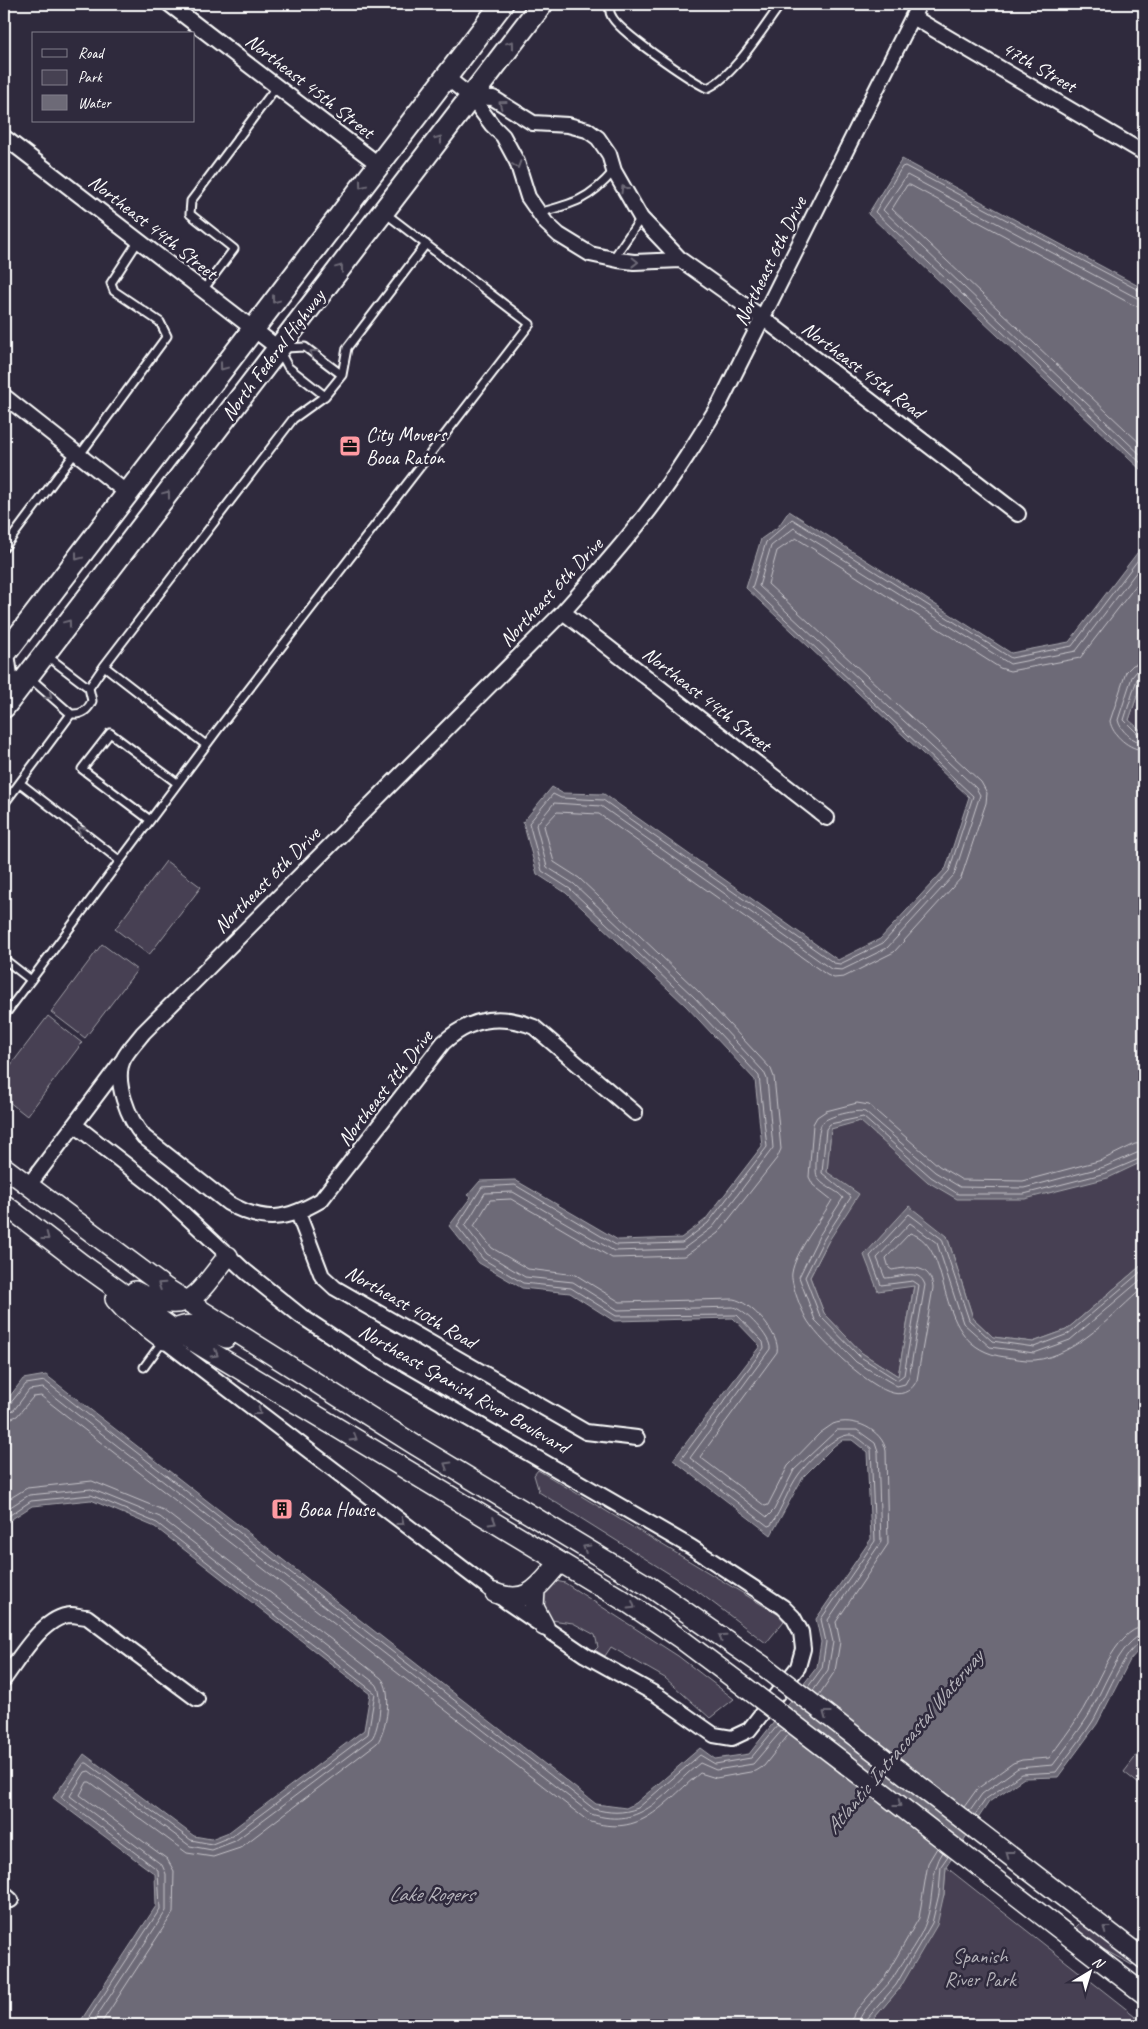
<svg xmlns="http://www.w3.org/2000/svg" width="1148" height="2029" viewBox="0 0 1148 2029" font-family="Caveat,sans-serif">
<style>
.green{fill:#464152;stroke:#a2a0a8}
.water{fill:#6d6a77;stroke:#a7a6ad}
.lines{fill:none;stroke-linecap:round;stroke-linejoin:round}
.shore{stroke:#c5c3c9;stroke-width:1}
.lane-casing{stroke:#fff;stroke-width:11}
.street-casing{stroke:#fff;stroke-width:18}
.secondary-casing{stroke:#fff;stroke-width:22}
.primary-casing{stroke:#fff;stroke-width:25}
.lane{stroke:#2f2a3d;stroke-width:7}
.street{stroke:#2f2a3d;stroke-width:14}
.secondary{stroke:#2f2a3d;stroke-width:19}
.primary{stroke:#2f2a3d;stroke-width:21}
.secondary-bridge-casing{stroke:#fff;stroke-width:22;stroke-linecap:butt}
.secondary-bridge{stroke:#2f2a3d;stroke-width:19}
.oneway{stroke:#6d6a77}
.labels{text-anchor:middle;dominant-baseline:central;stroke-width:5;stroke-linejoin:round;paint-order:stroke}
.street-label{font-size:20px;fill:#fff;stroke:#2f2a3d}
.poi-label{font-size:20px;fill:#fff;stroke:#2f2a3d;text-anchor:start}
.park-label{font-size:20px;fill:#b5b3ba;stroke:#2f2a3d}
.water-label{font-size:21px;font-style:italic;fill:#b6b4bb;stroke:#2f2a3d}
</style>
<rect width="100%" height="100%" fill="#2f2a3d"/>
<filter id="ink" filterUnits="userSpaceOnUse"><feTurbulence type="fractalNoise" baseFrequency=".02" numOctaves="2"/><feDisplacementMap in="SourceGraphic" scale="10" xChannelSelector="R" yChannelSelector="G"/><feConvolveMatrix kernelMatrix="1 2 1 2 8 2 1 2 1" color-interpolation-filters="sRGB"/></filter>
<g filter="url(#ink)">
<path class="green" d="M1144,675V1263L1066,1330L1033,1342L993,1337L973,1318L947,1236L914,1285L898,1376L862,1353L824,1313L810,1277L828,1242L827,1172L831,1129L1129,720Z
M166,861L201,887L149,955L115,929Z
M102,944L137,970L85,1038L51,1012Z
M48,1016L82,1043L27,1116L4,1098V1074Z
M538,1470L779,1615L784,1621L766,1643L700,1593L539,1492L534,1475Z
M556,1581L565,1583L678,1656L734,1699L710,1718L665,1678L611,1647L605,1656L595,1650L598,1647L595,1635L573,1623L551,1620L544,1608V1592Z
M1144,1746V1788L1124,1772Z
M946,1867L1144,2023V2025H868L900,1988L944,1895Z
M1081,1922L1134,1963L1132,1965L1101,1948L1075,1928Z"/>
<path class="water" d="M902,159L1144,289V507L1142,471L868,214Z
M789,511L1011,653L1069,642L1144,544V675L1129,720L1144,733V1161L1108,1178L1025,1199H957L928,1182L860,1121L831,1129L827,1172L859,1194L828,1242L810,1277L824,1313L862,1353L898,1376L914,1286L878,1291L864,1255L909,1206L947,1236L973,1318L993,1337L1033,1342L1066,1330L1144,1263V1644L1130,1660L1097,1724L1058,1777L1024,1778L989,1802L946,1867L944,1894L937,1925L900,1988L868,2025H78L156,1906L155,1874L53,1798L84,1754L194,1836L211,1839L229,1832L364,1730L370,1694L155,1527L91,1500L32,1506L4,1524V1404L23,1379L46,1375L596,1804L626,1808L636,1803L700,1748L715,1759L749,1754L817,1667L821,1642L816,1619L871,1539L867,1452L852,1440H842L834,1446L803,1477L771,1535L673,1460L760,1346L733,1318L614,1321L570,1293L522,1288L479,1263L449,1226L471,1197L468,1195L480,1181L515,1180L618,1240L681,1238L705,1220L762,1146L755,1080L686,1006L566,893L537,874L523,822L552,787L562,793L604,794L838,960L880,939L946,868L969,797L746,588L761,539L778,527Z"/>
<g class="lines">
<path class="shore" d="M1144,293L905,166L902,167L875,212L1144,466
M1144,300L1137,298L907,175L883,210L1144,458
M1144,307L1133,305L910,185H907L892,209L1144,447
M1144,662L1133,665L1126,672L1110,721C1112,735 1130,750 1144,750
M1144,670L1137,671L1132,677L1118,720C1120,731 1134,742 1144,743
M1144,676L1137,679L1124,720L1139,735L1144,737
M1144,1143L1135,1144L1102,1160L1023,1181L962,1180L939,1166L869,1105L857,1103L826,1111L817,1117L813,1124L809,1177L813,1185L832,1200C821,1220 795,1252 792,1273C790,1283 803,1315 809,1323C822,1343 870,1388 893,1393C904,1396 913,1389 917,1380L933,1288C931,1263 909,1267 892,1270L889,1268L886,1258L910,1233C958,1247 928,1347 1005,1357C1014,1358 1025,1361 1035,1360C1076,1356 1114,1313 1144,1287
M1144,1150L1104,1167L1024,1188L960,1187L935,1172L865,1112C858,1109 827,1116 822,1123C818,1128 814,1170 817,1176C821,1187 837,1189 843,1198L819,1236L799,1277L815,1320L856,1362L897,1386L905,1384L909,1377L925,1285C919,1267 899,1278 885,1278L877,1258L910,1223L937,1243L963,1323L990,1347L1034,1353L1070,1340L1144,1277
M1144,1157L1106,1173L1024,1194H958L931,1177L863,1117L830,1124L826,1129L822,1173L851,1197L824,1239L805,1277L820,1316L859,1356L897,1380L904,1375L919,1285L913,1281L881,1285L870,1256L909,1214L942,1239L969,1320L992,1341L1034,1347L1068,1334L1144,1269
M4,1407L9,1405L26,1384L45,1381L594,1809C609,1813 623,1814 638,1808L700,1755L715,1764L751,1758L778,1725
M4,1413L14,1410L29,1390L43,1388L591,1814C644,1831 663,1792 700,1763L716,1770L753,1764L783,1729
M4,1421L17,1416L33,1397L41,1396L588,1821C642,1839 663,1803 700,1773L716,1778L756,1771L764,1766L789,1734
M4,1502L27,1488L92,1481L163,1510L381,1678C393,1690 387,1731 377,1743L240,1848L213,1857L187,1853L90,1782H87L80,1795L167,1859L174,1871L173,1913L100,2025
M4,1511L29,1495L91,1489L160,1517L376,1684C384,1693 379,1729 372,1738L235,1841L212,1850L190,1846L89,1771L85,1772L70,1796L162,1865L166,1874V1911L91,2025
M4,1519L31,1501L91,1495L157,1523L375,1693L368,1734L232,1836L212,1844L191,1840L87,1763H84L61,1797L158,1870L160,1909L84,2025
M808,1687L822,1668L826,1642L821,1619L875,1541L871,1448C865,1444 858,1436 851,1435C836,1433 809,1461 799,1474C788,1489 782,1509 771,1525L768,1526L681,1459L764,1348L763,1342L737,1315L616,1316L571,1288L523,1283L483,1259L457,1226L482,1187L515,1185L616,1245L682,1243L708,1223L767,1147L759,1076L690,1002L570,889L542,871L529,823L553,794L561,798L603,800L834,963L840,964L883,943L949,871L973,796L752,588L766,542L792,519L1011,658L1072,646L1144,552
M813,1691L828,1670L833,1642L828,1620L881,1542L878,1452L875,1443L857,1430H837L794,1470L774,1510L767,1517L690,1458L770,1349C772,1338 744,1309 733,1307L618,1310L573,1282L525,1277L487,1254L465,1226L485,1193L513,1192L614,1251L683,1249L713,1227L773,1148L767,1079L764,1072L694,997L574,884L547,867L536,825L554,803L601,806L831,969L842,970L887,948L954,875L980,795L976,788L759,586L771,546L794,528L1010,664L1076,651L1144,562
M819,1695L835,1671L840,1642L836,1622L888,1544L886,1451C883,1430 853,1416 833,1424L820,1433L788,1466L768,1505L765,1506L700,1457L777,1352C781,1335 750,1301 733,1299L620,1302L576,1275L528,1269L492,1248L474,1226L490,1200L511,1199L612,1258L685,1256L718,1233L777,1158L781,1149L774,1077L771,1069L699,992L579,878L554,862L544,826L557,812L599,814L827,975L834,978L844,977L894,952L961,878L986,803L987,793L981,782L768,584L777,551L796,538L1000,668L1010,671L1080,658L1144,575
M964,1807L977,1789L1013,1763L1022,1760L1049,1758C1059,1744 1071,1729 1080,1714C1095,1692 1115,1628 1144,1627
M970,1811L982,1794L1018,1768L1053,1765C1064,1750 1076,1735 1087,1718C1099,1700 1121,1636 1144,1635
M975,1815L986,1799L1021,1774L1056,1772C1068,1755 1082,1739 1093,1721C1103,1705 1126,1643 1144,1641
M851,2025L854,2013L885,1977L919,1918L928,1863L937,1848
M858,2025C859,2010 886,1990 894,1976C905,1958 921,1939 927,1919C934,1897 930,1871 943,1852
M865,2025L866,2020L896,1985L932,1923L939,1894L941,1866L948,1856"/>
<g class="lane-casing">
<path id="lane" d="M610,4C610,7 609,12 611,15C617,31 690,80 707,88C733,78 763,28 781,4
M538,213C573,204 589,200 614,171
M613,259L641,218
M203,290L234,249L190,214L191,201L277,86
M285,348L305,347L342,375
M280,352L288,367L325,396
M79,456L167,336L160,322L114,291L111,283L139,240
M4,548L75,453
M46,655L89,688
M104,666L206,745
M30,678L71,714C82,715 88,710 92,701L89,688L104,666L293,419L325,396L342,375L347,348L426,244
M20,783L119,860
M4,804L71,714
M150,820L82,769L110,733L177,783
M4,959L31,980L4,1016
M31,980L219,728L530,324L385,213
M144,1367L163,1341"/>
</g>
<g class="street-casing">
<path id="street" d="M169,4L378,164
M913,17L1144,153
M446,77L471,97L492,125L503,136L517,162L528,197L546,223L559,235L590,254L618,260L634,262L681,260
M471,97L493,98L533,123L568,125L587,130L598,138L609,154L614,171L641,218L681,260L764,319L1018,514
M4,137L278,348
M4,396L127,493
M563,612L827,818
M635,1113L534,1027C500,1013 470,1018 443,1043L321,1200C287,1220 264,1224 228,1203L144,1137C129,1120 112,1080 124,1058C129,1049 137,1041 143,1033L563,612C593,578 623,545 650,509C676,475 698,439 720,403L919,4
M75,1125L157,1189L245,1271L301,1316L374,1364L691,1547L783,1607L793,1617L801,1632L803,1649L798,1667L749,1730L732,1738L714,1735L657,1695L585,1655L507,1602L164,1340
M29,1185L123,1060
M298,1213L322,1276L335,1288L586,1432L637,1438
M4,1679C19,1659 43,1616 71,1615C76,1615 82,1617 87,1617L197,1699
M4,1894L11,1900"/>
</g>
<g class="secondary-casing">
<path id="secondary" d="M4,1167L166,1288L415,1445L650,1587L762,1665
M4,1204L82,1264L173,1329L628,1603L681,1639L745,1687
M135,1291C190,1319 195,1296 228,1256
M115,1299L125,1310L164,1340C183,1316 201,1326 226,1338
M535,1590L534,1607L544,1626
M495,1593C529,1606 539,1585 560,1562
M865,1744L1144,1959
M847,1765L1144,1994"/>
</g>
<g class="primary-casing">
<path id="primary" d="M4,655L502,4
M4,657L6,672L4,687
M4,707L542,4"/>
</g>
<use href="#lane" class="lane"/>
<use href="#street" class="street"/>
<use href="#secondary" class="secondary"/>
<use href="#primary" class="primary"/>
<g class="secondary-bridge-casing">
<path id="secondary-bridge" d="M762,1665L865,1744
M745,1687L847,1765"/>
</g>
<use href="#secondary-bridge" class="secondary-bridge"/>
</g>
<defs><path id="oneway-chevron" d="M-2-3.5L2.5 0L-2 3.5" fill="none" stroke-width="1.6" stroke-linecap="round" stroke-linejoin="round" transform="scale(1.25)"/></defs>
<g class="oneway">
<use href="#oneway-chevron" transform="translate(511 44) rotate(-53)"/>
<use href="#oneway-chevron" transform="translate(502 104) rotate(-144)"/>
<use href="#oneway-chevron" transform="translate(439 139) rotate(-53)"/>
<use href="#oneway-chevron" transform="translate(517 165) rotate(72)"/>
<use href="#oneway-chevron" transform="translate(362 185) rotate(127)"/>
<use href="#oneway-chevron" transform="translate(624 189) rotate(-120)"/>
<use href="#oneway-chevron" transform="translate(635 262) rotate(1)"/>
<use href="#oneway-chevron" transform="translate(340 268) rotate(-53)"/>
<use href="#oneway-chevron" transform="translate(275 300) rotate(127)"/>
<use href="#oneway-chevron" transform="translate(313 353) rotate(-143)"/>
<use href="#oneway-chevron" transform="translate(223 367) rotate(127)"/>
<use href="#oneway-chevron" transform="translate(167 494) rotate(-53)"/>
<use href="#oneway-chevron" transform="translate(78 557) rotate(127)"/>
<use href="#oneway-chevron" transform="translate(68 623) rotate(-53)"/>
<use href="#oneway-chevron" transform="translate(49 696) rotate(40)"/>
<use href="#oneway-chevron" transform="translate(81 830) rotate(-141)"/>
<use href="#oneway-chevron" transform="translate(46 1237) rotate(37)"/>
<use href="#oneway-chevron" transform="translate(161 1285) rotate(-147)"/>
<use href="#oneway-chevron" transform="translate(215 1354) rotate(31)"/>
<use href="#oneway-chevron" transform="translate(258 1412) rotate(37)"/>
<use href="#oneway-chevron" transform="translate(354 1438) rotate(31)"/>
<use href="#oneway-chevron" transform="translate(447 1465) rotate(-149)"/>
<use href="#oneway-chevron" transform="translate(401 1522) rotate(37)"/>
<use href="#oneway-chevron" transform="translate(493 1522) rotate(31)"/>
<use href="#oneway-chevron" transform="translate(586 1548) rotate(-149)"/>
<use href="#oneway-chevron" transform="translate(632 1606) rotate(32)"/>
<use href="#oneway-chevron" transform="translate(722 1637) rotate(-145)"/>
<use href="#oneway-chevron" transform="translate(826 1714) rotate(-143)"/>
<use href="#oneway-chevron" transform="translate(898 1804) rotate(38)"/>
<use href="#oneway-chevron" transform="translate(1009 1854) rotate(-143)"/>
<use href="#oneway-chevron" transform="translate(1106 1929) rotate(-142)"/>
</g>
</g>
<defs>
<g id="office-square" transform="scale(1.125)"><rect x="-9" y="-9" width="18" height="18" rx="4" fill="#ff9aa2" stroke="#2f2a3d"/><path d="M-6-3h4V-5.5h4V-3h4V5H-6ZM-1-4.5V-3h2v-1.5ZM-6 0V1H6V0Z" fill="#111"/></g>
<g id="building-square" transform="scale(1.125)"><rect x="-9" y="-9" width="18" height="18" rx="4" fill="#ff9aa2" stroke="#2f2a3d"/><path d="M-4-6H4V6H1V3H-1V6H-4ZM-2.5-4.3h1.7v1.8h-1.7ZM.8-4.3h1.7v1.8H.8ZM-2.5-1h1.7V.8h-1.7ZM.8-1h1.7V.8H.8Z" fill="#111"/></g>
</defs>
<g fill-rule="evenodd">
<use href="#office-square" x="350" y="446"/>
<use href="#building-square" x="282" y="1509"/>
</g>
<g class="labels">
<g class="street-label">
<text transform="translate(1039 67) rotate(30)">47th Street</text>
<text transform="translate(310 86) rotate(38)">Northeast 45th Street</text>
<text transform="translate(153 227) rotate(38)">Northeast 44th Street</text>
<text transform="translate(770 261) rotate(-64)">Northeast 6th Drive</text>
<text transform="translate(273 355) rotate(-53)">North Federal Highway</text>
<text transform="translate(863 370) rotate(37)">Northeast 45th Road</text>
<text transform="translate(551 592) rotate(-47)">Northeast 6th Drive</text>
<text transform="translate(707 699) rotate(38)">Northeast 44th Street</text>
<text transform="translate(267 880) rotate(-45)">Northeast 6th Drive</text>
<text transform="translate(385 1088) rotate(-52)">Northeast 7th Drive</text>
<text transform="translate(411 1307) rotate(30)">Northeast 40th Road</text>
<text transform="translate(464 1389) rotate(30)">Northeast Spanish River Boulevard</text>
</g>
<g class="poi-label">
<text x="366" y="434">City Movers<tspan x="366" dy="23">Boca Raton</tspan></text>
<text x="298" y="1509">Boca House</text>
</g>
<g class="park-label">
<text x="980" y="1956">Spanish<tspan x="980" dy="23">River Park</tspan></text>
</g>
<g class="water-label">
<text transform="translate(904 1742) rotate(-50)">Atlantic Intracoastal Waterway</text>
<text x="431" y="1894">Lake Rogers</text>
</g>
</g>
<rect width="1148" height="2029" fill="none" stroke="#2f2a3d" stroke-width="20"/>
<rect x="10" y="10" width="1128" height="2009" fill="none" stroke="#fff" stroke-width="2" filter="url(#ink)"/>
<rect x="32" y="32" width="162" height="90" fill="#2f2a3d" stroke="#827f8b"/>
<rect x="42" y="49" width="25" height="8" fill="#2f2a3d" stroke="#827f8b"/>
<text x="78" y="58" font-size="15" fill="#ffffff">Road</text>
<rect x="42" y="70" width="25" height="15" fill="#464152" stroke="#827f8b"/>
<text x="78" y="82" font-size="15" fill="#ffffff">Park</text>
<rect x="42" y="95" width="25" height="15" fill="#6d6a77" stroke="#827f8b"/>
<text x="78" y="108" font-size="15" fill="#ffffff">Water</text>
<g transform="translate(1090 1972) rotate(38)" stroke="#2f2a3d" stroke-width="4" paint-order="stroke">
<path d="M0-4L9 19L0 12L-9 19Z" fill="#ffffff"/>
<text y="-8" font-size="14" font-weight="bold" text-anchor="middle" fill="#ffffff">N</text>
</g>
</svg>
